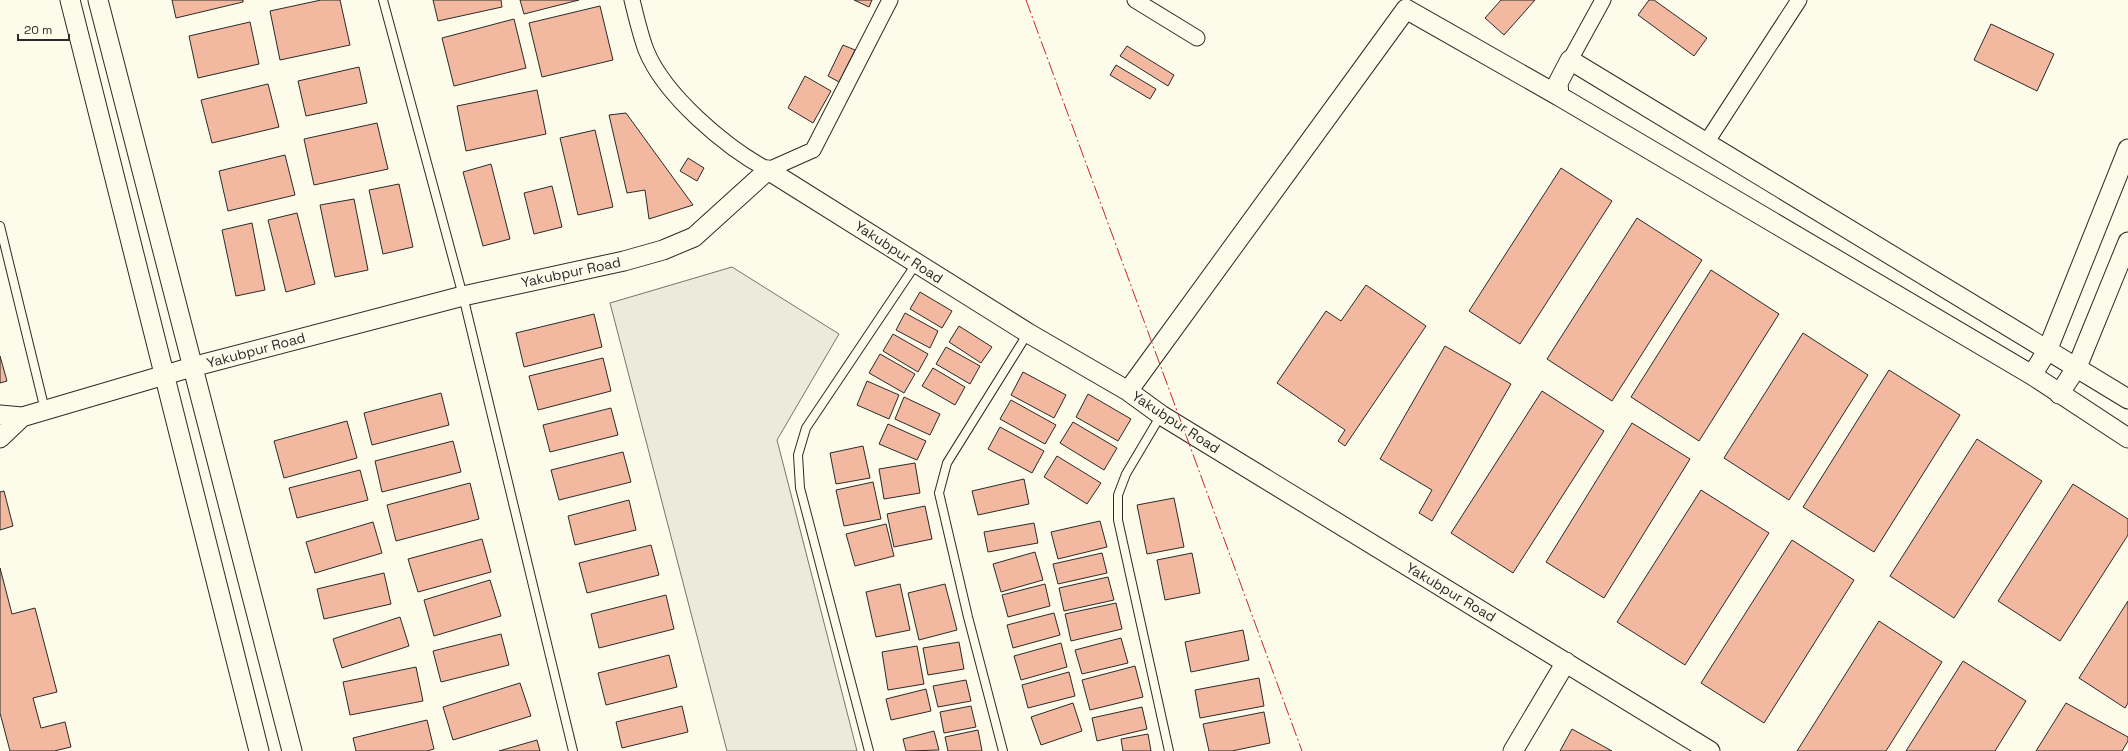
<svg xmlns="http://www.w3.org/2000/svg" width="2128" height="751" viewBox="0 0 2128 751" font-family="'Space Grotesk',sans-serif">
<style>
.green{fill:#ecebdb;stroke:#74746e}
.building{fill:#f2b8a0;stroke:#2b2b2b}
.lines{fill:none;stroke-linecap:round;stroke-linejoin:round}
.service-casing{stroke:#2b2b2b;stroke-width:10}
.minor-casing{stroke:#2b2b2b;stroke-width:17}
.tertiary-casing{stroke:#2b2b2b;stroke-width:21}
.service{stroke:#fdfbea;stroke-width:8}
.minor{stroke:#fdfbea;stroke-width:15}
.tertiary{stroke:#fdfbea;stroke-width:19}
.power{stroke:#c62828;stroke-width:1;stroke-dasharray:14 3 2 3;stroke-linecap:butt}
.labels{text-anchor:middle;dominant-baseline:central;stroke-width:3;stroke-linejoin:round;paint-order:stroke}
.street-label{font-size:14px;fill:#2b2b2b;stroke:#fdfbea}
</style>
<rect width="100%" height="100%" fill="#fdfbea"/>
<path class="green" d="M732,267L839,334L777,440L857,751H727L610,303Z"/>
<path class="building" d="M172,0H243V2L176,18Z
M321,0H340L350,45L280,60L270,11Z
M433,0H501L502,7L438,21Z
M520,0H579L524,14Z
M854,0H872L869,7Z
M1501,0H1535L1504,35L1485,18Z
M1649,0H1654L1707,38L1694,56L1638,15Z
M600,6L613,60L542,77L529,23Z
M514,19L526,68L454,86L442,38Z
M250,22L259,64L198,78L189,36Z
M1991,24L2054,54L2037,91L1974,60Z
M843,45L855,50L839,82L828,76Z
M1127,46L1174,75L1168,86L1120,56Z
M1116,65L1156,89L1150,99L1110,75Z
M359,67L367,103L306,116L298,81Z
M805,76L831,91L813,123L788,108Z
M268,84L279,127L212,143L201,100Z
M537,90L546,134L466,151L457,106Z
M626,113L693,205L649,219L645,190L627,193L609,115Z
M377,123L388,169L314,185L304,139Z
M595,130L613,207L578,215L560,138Z
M285,155L295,195L228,211L219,171Z
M688,158L704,168L697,181L680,171Z
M491,164L510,239L483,246L463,172Z
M1561,168L1612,201L1520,344L1469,311Z
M399,184L413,247L383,254L369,190Z
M552,186L562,227L534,234L524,193Z
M354,199L368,270L335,277L320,205Z
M297,213L315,284L286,292L268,220Z
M1637,218L1702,260L1612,401L1547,359Z
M252,223L265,290L236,296L222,230Z
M1711,270L1779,314L1699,441L1631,397Z
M1366,285L1426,326L1345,446L1338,441L1345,430L1277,383L1326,311L1341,321Z
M920,292L952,311L942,328L910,309Z
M905,313L938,331L930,348L896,330Z
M594,314L602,347L524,367L516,333Z
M959,326L992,347L981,363L949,342Z
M1803,333L1868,375L1789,500L1724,458Z
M893,334L928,354L918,372L883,351Z
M1445,346L1511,384L1432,521L1419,513L1432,490L1380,459Z
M946,347L980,366L970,384L936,364Z
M880,354L915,374L904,393L869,373Z
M0,356L7,381L0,383Z
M603,358L611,391L538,410L529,376Z
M933,368L965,387L955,405L922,386Z
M1889,370L1960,415L1874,552L1803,507Z
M1023,372L1066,395L1054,418L1011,395Z
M867,381L899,395L889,419L857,405Z
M1542,391L1604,431L1513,573L1451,533Z
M441,393L449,425L372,445L364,413Z
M1088,394L1131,419L1118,441L1076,417Z
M904,397L940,414L930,435L895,419Z
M1011,400L1056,425L1045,444L1000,419Z
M611,408L618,435L550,452L543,425Z
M347,421L357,458L284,478L274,441Z
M1073,422L1117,448L1104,470L1060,443Z
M1632,423L1690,459L1604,598L1546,562Z
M888,424L926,441L917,460L879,444Z
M1000,427L1044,451L1032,473L988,449Z
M1977,439L2042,481L1954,618L1890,576Z
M453,441L461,472L382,492L375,461Z
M863,446L870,478L836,484L830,453Z
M623,452L631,482L559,500L551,470Z
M1057,456L1101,483L1087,504L1044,477Z
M915,463L920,493L884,499L879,469Z
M360,470L368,500L297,518L289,488Z
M1024,479L1029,504L978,515L972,491Z
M873,482L881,519L844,526L836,490Z
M470,483L479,519L396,541L387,505Z
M2073,484L2128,519V535L2060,641L1998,601Z
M1701,490L1769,533L1685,665L1617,622Z
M4,491L13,526L0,530V492Z
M1174,498L1184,547L1147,554L1137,505Z
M629,500L636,530L575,545L568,516Z
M925,506L932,539L894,547L887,514Z
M1100,521L1107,547L1058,559L1051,532Z
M373,522L382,553L315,573L306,542Z
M1034,523L1038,543L988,552L984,532Z
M886,524L894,556L855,566L846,534Z
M482,539L491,572L418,592L408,559Z
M1792,540L1854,580L1764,723L1701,683Z
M651,545L659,575L587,593L579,563Z
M1035,552L1043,580L1001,592L993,564Z
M1102,553L1107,573L1058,584L1053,564Z
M1192,553L1200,593L1165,600L1157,560Z
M0,568L12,614L35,608L57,692L33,698L41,728L65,722L71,747L54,751H10L0,713Z
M384,573L391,604L324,619L317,589Z
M1108,577L1114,600L1064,611L1059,588Z
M490,580L501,616L434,636L424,600Z
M900,584L910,630L876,637L866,592Z
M945,584L957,630L919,640L908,593Z
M1045,584L1050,606L1008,617L1002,595Z
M666,595L674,629L599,648L591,614Z
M2128,601V703L2125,708L2079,678Z
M1116,603L1122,629L1071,641L1065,614Z
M1054,613L1060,635L1013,648L1007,625Z
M400,617L409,646L342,668L333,639Z
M1879,621L1942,662L1886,751H1797Z
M1243,630L1249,660L1191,672L1185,642Z
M501,634L509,665L441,682L433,651Z
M1121,638L1128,663L1082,674L1075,650Z
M959,642L964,669L928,675L923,648Z
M1061,643L1067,667L1021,680L1014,656Z
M917,646L924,684L888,690L882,652Z
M669,655L677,687L606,705L598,673Z
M1963,661L2026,701L1995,751H1906Z
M1135,666L1143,697L1090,710L1082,680Z
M416,667L423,701L350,715L343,682Z
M1069,672L1075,696L1028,708L1022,685Z
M1259,678L1264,706L1200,718L1195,690Z
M966,680L971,701L938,707L933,686Z
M520,683L531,716L453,740L443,707Z
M926,689L931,711L891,720L886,699Z
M1073,703L1082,731L1041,745L1031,717Z
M2066,703L2128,737V741L2122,751H2036Z
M682,706L688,732L622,748L616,722Z
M971,706L976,727L944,733L940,712Z
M1142,707L1147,729L1097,741L1092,718Z
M1264,712L1270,743L1232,751H1209L1203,724Z
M427,720L434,749L427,751H356L353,738Z
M1572,729L1612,751H1560Z
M978,730L982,751H948L945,737Z
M934,731L939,750L906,751L903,739Z
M1148,734L1151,751H1123L1121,739Z
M537,740L540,751H499Z"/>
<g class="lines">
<g class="service-casing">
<path id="service" d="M383,0L463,296L573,751
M0,226L45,410
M1161,415L1126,474L1118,495V520L1169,751
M869,751L800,488L798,455L806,428L916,264
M1003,751L968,617L939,493L947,463L1028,333"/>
</g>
<g class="minor-casing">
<path id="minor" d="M632,0C636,16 640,34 646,50C664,95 725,147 768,170L813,150L890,0
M1135,0L1197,38
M1570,60L1603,0
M1706,143L1799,0"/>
</g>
<g class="tertiary-casing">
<path id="tertiary" d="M70,0L259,751
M98,0L292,751
M2032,375L2047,351L2128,149
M1128,391L1406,9L1559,96
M2059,394L2077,367L2128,242
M2128,399L1570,60L1558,83L1559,96L2032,375L2128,438
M0,415L22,417L192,367L463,296L624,261L663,250L694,237L768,170L1028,333L1128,391L1161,415L1710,751
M0,438L22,417
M1513,751L1566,662"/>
</g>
<use href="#service" class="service"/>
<use href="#minor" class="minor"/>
<use href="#tertiary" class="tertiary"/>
<path class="power" d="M1026,0L1302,751"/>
</g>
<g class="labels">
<g class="street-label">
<text transform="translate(899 252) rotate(33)">Yakubpur Road</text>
<text transform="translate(571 272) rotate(-12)">Yakubpur Road</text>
<text transform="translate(256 350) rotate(-15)">Yakubpur Road</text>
<text transform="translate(1176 422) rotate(33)">Yakubpur Road</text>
<text transform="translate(1451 592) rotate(31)">Yakubpur Road</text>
</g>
</g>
<path d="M18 34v6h51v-6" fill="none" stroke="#2b2b2b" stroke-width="2"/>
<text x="24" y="34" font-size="12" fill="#2b2b2b" stroke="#fdfbea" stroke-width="3" paint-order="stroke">20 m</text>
</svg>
